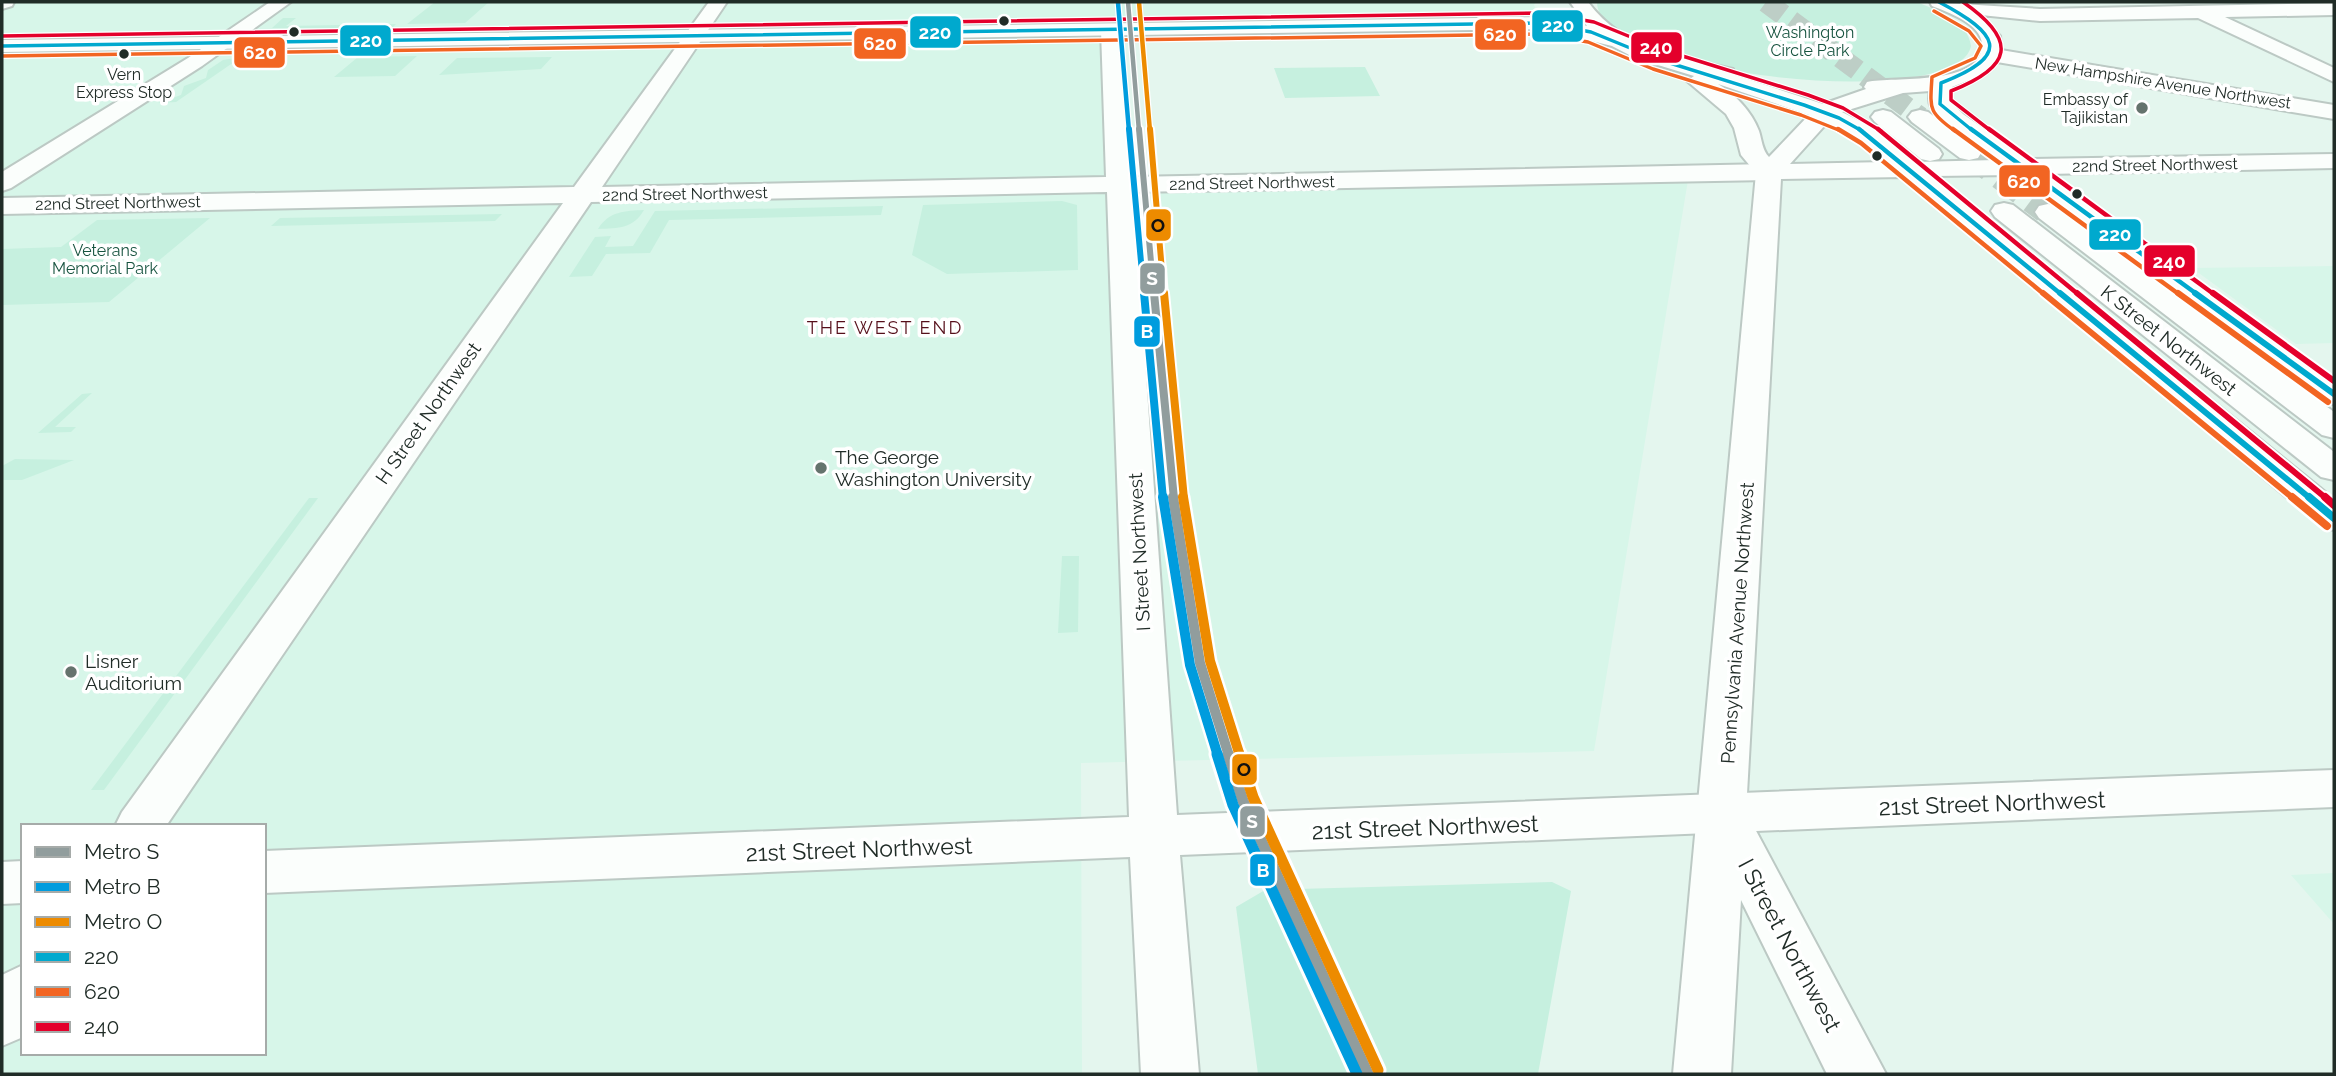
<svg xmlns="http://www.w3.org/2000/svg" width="2336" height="1076" viewBox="0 0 2336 1076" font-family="Raleway,sans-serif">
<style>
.built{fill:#d7f6e9;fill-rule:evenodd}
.green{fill:#c6f0df}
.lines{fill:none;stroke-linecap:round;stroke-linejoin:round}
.highway-tunnel-far1{stroke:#bdcec6;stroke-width:21;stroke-dasharray:21 10;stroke-linecap:butt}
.highway-tunnel{stroke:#bdcec6;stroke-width:26;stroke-dasharray:26 13;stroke-linecap:butt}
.minor-casing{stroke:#bcc9c4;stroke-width:4}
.major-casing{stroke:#bcc9c4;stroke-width:4}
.highway-casing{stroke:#bcc9c4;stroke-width:4}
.minor{fill:#fbfefc;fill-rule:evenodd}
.major{fill:#fbfefc;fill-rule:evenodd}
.highway{fill:#fbfefc;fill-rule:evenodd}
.bus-1-far3-casing{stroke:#fff;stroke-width:6}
.bus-1-far2-casing{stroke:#fff;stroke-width:8}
.bus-1-far1-casing{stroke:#fff;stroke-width:10}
.bus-1-casing{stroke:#fff;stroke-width:13}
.bus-2-far3-casing{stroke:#fff;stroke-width:6}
.bus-2-far2-casing{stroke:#fff;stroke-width:8}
.bus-2-far1-casing{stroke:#fff;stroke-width:10}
.bus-2-casing{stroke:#fff;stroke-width:13}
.bus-3-far3-casing{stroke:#fff;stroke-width:6}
.bus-3-far2-casing{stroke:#fff;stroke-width:8}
.bus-3-far1-casing{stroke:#fff;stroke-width:10}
.bus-3-casing{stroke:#fff;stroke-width:13}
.bus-1-far3{stroke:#00a9ce;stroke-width:3.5}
.bus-1-far2{stroke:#00a9ce;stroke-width:4.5}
.bus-1-far1{stroke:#00a9ce;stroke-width:6}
.bus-1{stroke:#00a9ce;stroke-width:8}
.bus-2-far3{stroke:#f26522;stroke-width:3.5}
.bus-2-far2{stroke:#f26522;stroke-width:4.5}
.bus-2-far1{stroke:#f26522;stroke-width:6}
.bus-2{stroke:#f26522;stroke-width:8}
.bus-3-far3{stroke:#e4002b;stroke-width:3.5}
.bus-3-far2{stroke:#e4002b;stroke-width:4.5}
.bus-3-far1{stroke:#e4002b;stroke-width:6}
.bus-3{stroke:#e4002b;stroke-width:8}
.metro-1-far4-casing{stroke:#fff;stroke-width:7}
.metro-1-far3-casing{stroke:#fff;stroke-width:10}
.metro-1-far2-casing{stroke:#fff;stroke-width:12}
.metro-1-far1-casing{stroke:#fff;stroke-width:15}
.metro-1-casing{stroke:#fff;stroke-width:17}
.metro-2-far4-casing{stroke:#fff;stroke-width:7}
.metro-2-far3-casing{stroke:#fff;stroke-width:10}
.metro-2-far2-casing{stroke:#fff;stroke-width:12}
.metro-2-far1-casing{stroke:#fff;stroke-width:15}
.metro-2-casing{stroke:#fff;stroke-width:17}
.metro-3-far4-casing{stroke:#fff;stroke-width:7}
.metro-3-far3-casing{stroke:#fff;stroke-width:10}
.metro-3-far2-casing{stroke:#fff;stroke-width:12}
.metro-3-far1-casing{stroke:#fff;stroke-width:15}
.metro-3-casing{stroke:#fff;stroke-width:17}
.metro-1-far4{stroke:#919d9d;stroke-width:4.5}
.metro-1-far3{stroke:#919d9d;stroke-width:6}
.metro-1-far2{stroke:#919d9d;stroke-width:8}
.metro-1-far1{stroke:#919d9d;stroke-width:10}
.metro-1{stroke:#919d9d;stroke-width:11}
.metro-2-far4{stroke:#009cde;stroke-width:4.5}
.metro-2-far3{stroke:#009cde;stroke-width:6}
.metro-2-far2{stroke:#009cde;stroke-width:8}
.metro-2-far1{stroke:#009cde;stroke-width:10}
.metro-2{stroke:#009cde;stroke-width:11}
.metro-3-far4{stroke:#ed8b00;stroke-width:4.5}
.metro-3-far3{stroke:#ed8b00;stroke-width:6}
.metro-3-far2{stroke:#ed8b00;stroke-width:8}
.metro-3-far1{stroke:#ed8b00;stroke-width:10}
.metro-3{stroke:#ed8b00;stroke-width:11}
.bus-dot{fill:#202c27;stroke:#fff;stroke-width:2.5}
.poi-dot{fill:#65736d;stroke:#fff;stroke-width:2.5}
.labels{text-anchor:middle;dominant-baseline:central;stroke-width:7;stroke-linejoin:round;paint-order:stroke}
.far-park-label{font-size:16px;fill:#185440;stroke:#fff}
.far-bus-label{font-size:16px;fill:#202c27;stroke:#fff}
.far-street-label{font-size:16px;fill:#202c27;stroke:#fff}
.far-poi-label{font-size:16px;fill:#202c27;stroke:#fff;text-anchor:end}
.far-neighbourhood-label{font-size:18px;letter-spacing:2px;fill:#550f1a;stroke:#fff}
.street-label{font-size:19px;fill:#202c27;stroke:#fff}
.poi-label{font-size:19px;fill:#202c27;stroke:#fff;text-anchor:start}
.near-street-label{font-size:23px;fill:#202c27;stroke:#fff}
.line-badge{stroke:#fff;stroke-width:2.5}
.badge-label{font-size:19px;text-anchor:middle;font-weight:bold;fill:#fff}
.pale-badge-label{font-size:19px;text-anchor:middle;font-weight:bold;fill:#111}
</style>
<rect width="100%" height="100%" fill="#e4f6ee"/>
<path class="built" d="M2,2H1536L1534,5L1543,23L1112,30L1118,185L1689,174L1594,751L1081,763L1082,1074H2ZM23,826H264V1053H23Z
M2334,266V343L2296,344L2192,268Z
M2334,873V924L2291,875Z"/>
<path class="green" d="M435,2H489L465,23L407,24Z
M1597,2H1917C1938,11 1968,21 1971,46C1958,114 1596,76 1597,2Z
M283,18H296L286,26L396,24L392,28H272Z
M417,56L395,76L334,77L358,57Z
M552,57L541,69L439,75L457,58Z
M235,58L249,60H237L176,102L158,103L181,95L184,86L206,78L208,70L223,60Z
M1365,67L1380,96L1285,98L1274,68Z
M1062,201L1077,205L1078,270L947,274L912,255L923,205Z
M883,206L881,215L669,220L650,253L606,254L592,276L569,277L595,237L611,236L605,247L633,246L655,211Z
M644,210C633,229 619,228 598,229C609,211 625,211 644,210Z
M502,214L495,221L271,226L280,218Z
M210,218L109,302L2,305V249L61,247L97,220Z
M92,393L55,427H76L71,432L38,433L82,394Z
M15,459L74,460L22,480H2V466Z
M309,498H318L104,790H91Z
M1062,556H1079L1078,632L1058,633Z
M1552,882L1571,891L1538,1074H1258L1236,907L1265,890Z"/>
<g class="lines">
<path class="highway-tunnel-far1" d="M1766,2L1920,117"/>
<path class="highway-tunnel" d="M1969,153L2045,210"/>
<g class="minor-casing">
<path id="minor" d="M270,2H291L202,66L11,188L2,191V172L188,58Z
M709,2H727L602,187L1106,177L1101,30L1104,26H1118L1121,30L1131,177L1769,164L1778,167L1782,172L1778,177L1769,180L1133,192L1177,815L2334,770V807L1180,855L1199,1074H1141L1130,857L264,893V851L1129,817L1107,192L591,202L166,826H115L122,812L563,203L2,214V198L574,187Z
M23,861V903L2,904V862Z
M23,965V1037L2,1046V975Z"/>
</g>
<g class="major-casing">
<path id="major" d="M2,2H14L12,6L2,9Z
M1570,2H1588C1625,51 1677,56 1733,69L1735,75L1823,104L1866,89L1864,87L1867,82C1893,76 1983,87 1982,44C1981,24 1948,12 1932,6L1930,2L2040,9L2334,3V15L2225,17L2334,68V82L2198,18L2040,21L1981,15L2000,36L2001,50L2334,105V119L1997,62L1987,73L1952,87L1951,102L1963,114L2027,159L2334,154V168L2047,174L2334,379V404L2322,401L2016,175L1934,176L2334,499V530L2321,526L1904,177L1781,179L1746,812L1886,1074H1827L1741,900L1731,1074H1673L1756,173L1741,155L1734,128L1726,114L1687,81L1694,76L1635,58L1612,46L1543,29L2,52V40L1543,17L1587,26ZM1718,84L1809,115L1769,157C1762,150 1762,140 1759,131C1752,112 1735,94 1718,84ZM1930,91C1929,96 1928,102 1931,107C1944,129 1975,145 1996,160L1916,162L1875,129L1842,112L1903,93ZM1827,123L1859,139L1886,162L1790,164Z"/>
</g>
<g class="highway-casing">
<path id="highway" d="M1883,110L1891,112L1939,149L1942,154L1939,159L1930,161L1921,159L1875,122L1871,117L1875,112Z
M1920,110L1928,112L1978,148L1981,153L1978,158L1969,160L1960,158L1912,122L1908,117L1912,112Z
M2004,203L2013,205L2334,452V480L2321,477L1995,217L1991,211L1995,205Z
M2048,204L2057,206L2334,412V438L2322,435L2039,218L2035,212L2039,206Z"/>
</g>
<use href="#minor" class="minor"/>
<use href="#major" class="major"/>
<use href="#highway" class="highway"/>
<g class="bus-1-far3-casing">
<path id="bus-1-far3" d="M1939,2C1998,33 2014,55 1941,83L1940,104L1973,131
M2,46L1543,23L1591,32L1657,59L1804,105L1839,118L1862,131"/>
</g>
<g class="bus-1-far2-casing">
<path id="bus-1-far2" d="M1859,129L2062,295
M1971,129L2198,295"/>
</g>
<g class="bus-1-far1-casing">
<path id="bus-1-far1" d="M2060,293L2311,499
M2195,293L2334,394"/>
</g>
<g class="bus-1-casing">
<path id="bus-1" d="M2309,497L2334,518"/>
</g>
<g class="bus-2-far3-casing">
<path id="bus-2-far3" d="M1934,11L1969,31L1981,46L1975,58L1932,77C1930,109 1928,112 1955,131
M2,56L1542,34L1588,42L1653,69L1801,115L1841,131"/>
</g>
<g class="bus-2-far2-casing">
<path id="bus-2-far2" d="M1838,129L1861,143L2045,295
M1953,129L2180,295"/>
</g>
<g class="bus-2-far1-casing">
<path id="bus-2-far1" d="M2043,293L2294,499
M2178,293L2328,402"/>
</g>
<g class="bus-2-casing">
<path id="bus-2" d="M2292,497L2327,526"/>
</g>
<g class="bus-3-far3-casing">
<path id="bus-3-far3" d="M1963,2C2019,41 2012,67 1951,91V100L1991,131
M2,36L1543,13L1594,22L1660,49L1808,95L1843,108L1881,131"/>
</g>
<g class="bus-3-far2-casing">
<path id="bus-3-far2" d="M1878,129L2079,295
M1989,129L2215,295"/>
</g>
<g class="bus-3-far1-casing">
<path id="bus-3-far1" d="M2077,293L2327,499
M2213,293L2334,381"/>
</g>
<g class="bus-3-casing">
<path id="bus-3" d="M2325,497L2334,505"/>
</g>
<use href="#bus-1-far3" class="bus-1-far3"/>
<use href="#bus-1-far2" class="bus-1-far2"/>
<use href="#bus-1-far1" class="bus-1-far1"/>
<use href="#bus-1" class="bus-1"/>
<use href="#bus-2-far3" class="bus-2-far3"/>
<use href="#bus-2-far2" class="bus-2-far2"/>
<use href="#bus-2-far1" class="bus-2-far1"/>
<use href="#bus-2" class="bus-2"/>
<use href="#bus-3-far3" class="bus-3-far3"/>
<use href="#bus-3-far2" class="bus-3-far2"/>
<use href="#bus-3-far1" class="bus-3-far1"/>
<use href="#bus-3" class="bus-3"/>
<g class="metro-1-far4-casing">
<path id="metro-1-far4" d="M1128,2L1139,131"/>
</g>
<g class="metro-1-far3-casing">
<path id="metro-1-far3" d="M1139,129L1154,295"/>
</g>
<g class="metro-1-far2-casing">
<path id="metro-1-far2" d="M1154,293L1174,499"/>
</g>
<g class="metro-1-far1-casing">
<path id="metro-1-far1" d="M1173,497L1200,663L1229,756"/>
</g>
<g class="metro-1-casing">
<path id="metro-1" d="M1228,754L1243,801L1368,1074"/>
</g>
<g class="metro-2-far4-casing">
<path id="metro-2-far4" d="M1118,3L1129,131"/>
</g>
<g class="metro-2-far3-casing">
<path id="metro-2-far3" d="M1129,129L1144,295"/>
</g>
<g class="metro-2-far2-casing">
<path id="metro-2-far2" d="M1144,293L1163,499"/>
</g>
<g class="metro-2-far1-casing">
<path id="metro-2-far1" d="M1163,497L1190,665L1218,756"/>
</g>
<g class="metro-2-casing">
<path id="metro-2" d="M1217,754L1233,805L1357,1074"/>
</g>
<g class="metro-3-far4-casing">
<path id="metro-3-far4" d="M1139,2L1150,131"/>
</g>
<g class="metro-3-far3-casing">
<path id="metro-3-far3" d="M1150,129L1164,295"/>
</g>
<g class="metro-3-far2-casing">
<path id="metro-3-far2" d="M1164,293L1184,499"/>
</g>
<g class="metro-3-far1-casing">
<path id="metro-3-far1" d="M1183,497L1210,661L1240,756"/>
</g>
<g class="metro-3-casing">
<path id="metro-3" d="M1239,754L1253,797L1378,1070"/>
</g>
<use href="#metro-1-far4" class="metro-1-far4"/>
<use href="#metro-1-far3" class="metro-1-far3"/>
<use href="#metro-1-far2" class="metro-1-far2"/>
<use href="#metro-1-far1" class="metro-1-far1"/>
<use href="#metro-1" class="metro-1"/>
<use href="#metro-2-far4" class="metro-2-far4"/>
<use href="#metro-2-far3" class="metro-2-far3"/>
<use href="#metro-2-far2" class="metro-2-far2"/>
<use href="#metro-2-far1" class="metro-2-far1"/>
<use href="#metro-2" class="metro-2"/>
<use href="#metro-3-far4" class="metro-3-far4"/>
<use href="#metro-3-far3" class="metro-3-far3"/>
<use href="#metro-3-far2" class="metro-3-far2"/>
<use href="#metro-3-far1" class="metro-3-far1"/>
<use href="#metro-3" class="metro-3"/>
</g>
<g class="bus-dot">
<circle cx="1004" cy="21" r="6"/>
<circle cx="294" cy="32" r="6"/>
<circle cx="124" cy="54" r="6"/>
<circle cx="1877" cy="156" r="6"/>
<circle cx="2077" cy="194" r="6"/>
</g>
<g class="poi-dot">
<circle cx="2142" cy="108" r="7"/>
<circle cx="821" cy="468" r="7"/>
<circle cx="71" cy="672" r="7"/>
</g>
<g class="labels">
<g class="far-park-label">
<text x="1810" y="32">Washington<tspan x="1810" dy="18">Circle Park</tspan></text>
<text x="105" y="250">Veterans<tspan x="105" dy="18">Memorial Park</tspan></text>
</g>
<g class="far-bus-label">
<text x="124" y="74">Vern<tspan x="124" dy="18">Express Stop</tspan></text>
</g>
<g class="far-street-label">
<text transform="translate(2163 83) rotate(9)">New Hampshire Avenue Northwest</text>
<text transform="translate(2155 165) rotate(-1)">22nd Street Northwest</text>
<text transform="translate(1252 183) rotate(-1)">22nd Street Northwest</text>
<text transform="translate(685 194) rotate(-1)">22nd Street Northwest</text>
<text transform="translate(118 203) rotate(-1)">22nd Street Northwest</text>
</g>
<g class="far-poi-label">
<text x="2128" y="99">Embassy of<tspan x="2128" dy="18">Tajikistan</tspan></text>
</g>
<g class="far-neighbourhood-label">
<text x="885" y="327">THE WEST END</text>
</g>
<g class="street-label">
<text transform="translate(2169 340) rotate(38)">K Street Northwest</text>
<text transform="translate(428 413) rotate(-55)">H Street Northwest</text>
<text transform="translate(1139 552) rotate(-93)">I Street Northwest</text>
<text transform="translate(1737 623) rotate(-86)">Pennsylvania Avenue Northwest</text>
</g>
<g class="poi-label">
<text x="835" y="457">The George<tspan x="835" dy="22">Washington University</tspan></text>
<text x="85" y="661">Lisner<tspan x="85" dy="22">Auditorium</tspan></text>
</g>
<g class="near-street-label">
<text transform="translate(1992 803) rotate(-2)">21st Street Northwest</text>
<text transform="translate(1425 827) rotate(-2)">21st Street Northwest</text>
<text transform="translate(859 849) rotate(-2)">21st Street Northwest</text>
<text transform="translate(1790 945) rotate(62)">I Street Northwest</text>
</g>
</g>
<g class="line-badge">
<rect x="1531" y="9" width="53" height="34" rx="7" fill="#00a9ce"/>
<rect x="909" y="15" width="53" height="34" rx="7" fill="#00a9ce"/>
<rect x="1474" y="18" width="53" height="33" rx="7" fill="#f26522"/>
<rect x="339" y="24" width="53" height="33" rx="7" fill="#00a9ce"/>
<rect x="853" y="27" width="54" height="33" rx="7" fill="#f26522"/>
<rect x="1630" y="31" width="53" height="33" rx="7" fill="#e4002b"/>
<rect x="233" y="36" width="53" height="33" rx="7" fill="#f26522"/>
<rect x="1998" y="164" width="53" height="34" rx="7" fill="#f26522"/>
<rect x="1145" y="208" width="27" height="34" rx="7" fill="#ed8b00"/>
<rect x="2088" y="218" width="54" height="33" rx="7" fill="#00a9ce"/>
<rect x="2143" y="244" width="53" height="34" rx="7" fill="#e4002b"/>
<rect x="1139" y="262" width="27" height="33" rx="7" fill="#919d9d"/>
<rect x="1133" y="315" width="28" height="33" rx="7" fill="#009cde"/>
<rect x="1231" y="753" width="27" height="33" rx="7" fill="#ed8b00"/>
<rect x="1239" y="805" width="27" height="33" rx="7" fill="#919d9d"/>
<rect x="1249" y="853" width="27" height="34" rx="7" fill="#009cde"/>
</g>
<g class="badge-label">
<text x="1558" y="32">220</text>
<text x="935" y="39">220</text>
<text x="1500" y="41">620</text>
<text x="366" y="47">220</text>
<text x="880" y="50">620</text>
<text x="1656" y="54">240</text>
<text x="260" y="59">620</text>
<text x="2024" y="188">620</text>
<text x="2115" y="241">220</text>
<text x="2169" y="268">240</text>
<text x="1152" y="285">S</text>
<text x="1147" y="338">B</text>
<text x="1252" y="828">S</text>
<text x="1263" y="877">B</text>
</g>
<g class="pale-badge-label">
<text x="1158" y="232">O</text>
<text x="1244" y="776">O</text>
</g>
<rect width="2336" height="1076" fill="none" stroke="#202c27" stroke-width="7"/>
<rect x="21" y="824" width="245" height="231" fill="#ffffff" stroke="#a6aba9" stroke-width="2"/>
<rect x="35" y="847" width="35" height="10" fill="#919d9d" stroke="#a6aba9" stroke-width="2"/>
<text x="84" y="859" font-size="21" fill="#202c27">Metro S</text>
<rect x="35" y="882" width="35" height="10" fill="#009cde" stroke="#a6aba9" stroke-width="2"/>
<text x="84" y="894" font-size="21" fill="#202c27">Metro B</text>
<rect x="35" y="917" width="35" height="10" fill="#ed8b00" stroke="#a6aba9" stroke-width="2"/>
<text x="84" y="929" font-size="21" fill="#202c27">Metro O</text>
<rect x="35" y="952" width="35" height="10" fill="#00a9ce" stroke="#a6aba9" stroke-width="2"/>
<text x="84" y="964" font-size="21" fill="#202c27">220</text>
<rect x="35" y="987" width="35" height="10" fill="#f26522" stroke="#a6aba9" stroke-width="2"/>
<text x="84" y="999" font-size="21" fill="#202c27">620</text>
<rect x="35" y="1022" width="35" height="10" fill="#e4002b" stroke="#a6aba9" stroke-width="2"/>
<text x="84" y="1034" font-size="21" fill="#202c27">240</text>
</svg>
